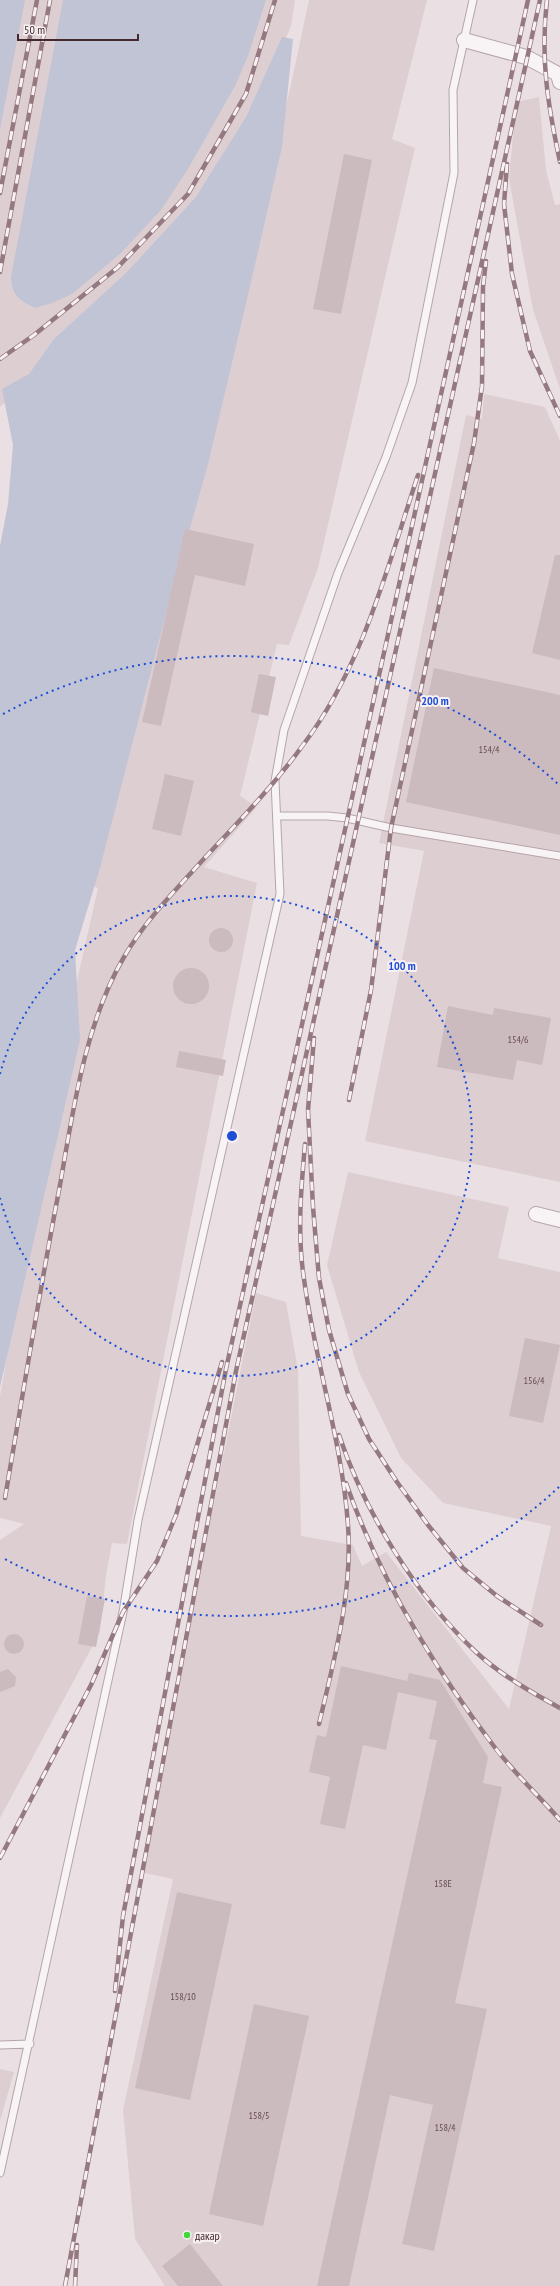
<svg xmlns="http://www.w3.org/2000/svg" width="560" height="2286" viewBox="0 0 560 2286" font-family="'PT Sans Narrow',sans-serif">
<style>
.built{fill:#ddced2}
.green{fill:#c1c4d5}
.building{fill:#cbbabe}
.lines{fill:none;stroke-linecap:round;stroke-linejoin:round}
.lane-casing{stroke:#b5a5a9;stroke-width:9}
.street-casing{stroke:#b5a5a9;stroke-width:16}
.lane{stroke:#f8f4f5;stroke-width:7}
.street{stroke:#f8f4f5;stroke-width:14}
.rail-casing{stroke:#957980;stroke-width:4.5}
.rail{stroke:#f8f0f2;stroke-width:3;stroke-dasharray:9;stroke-linecap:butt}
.ring{fill:none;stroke:#1d4ed8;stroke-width:2;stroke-dasharray:2 4}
.poi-dot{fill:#42d83d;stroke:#f8f0f2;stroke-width:1.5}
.labels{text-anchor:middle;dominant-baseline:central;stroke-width:4;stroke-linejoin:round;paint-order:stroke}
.number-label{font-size:10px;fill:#654c52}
.poi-label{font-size:12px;fill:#43282e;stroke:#f8f0f2;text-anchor:start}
.centre{fill:#1d4ed8;stroke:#f8f0f2;stroke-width:2}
.ring-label{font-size:12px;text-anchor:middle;font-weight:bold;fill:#1d4ed8;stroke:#f8f0f2;stroke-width:4;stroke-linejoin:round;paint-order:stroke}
</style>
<rect width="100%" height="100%" fill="#eae0e3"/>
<path class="built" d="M0,0H295L291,26L225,188L174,259L0,407Z
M309,0H427L392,139L415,148L318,568L289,645L277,644L240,796L257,807L204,867L257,883L127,1544L112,1543L106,1575L100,1632L0,1818V1540L24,1524L0,1518V1396L59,1060L98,888L93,886L186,528L290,89Z
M539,97L546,170L555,205L560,204V389L533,310L509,179L516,102Z
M484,394L545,407L560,441V1182L365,1141L424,851L379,843L466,415L482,419Z
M348,1172L509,1207L498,1258L560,1272V2286H165L135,2239L123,2110L173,1879L140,1872L256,1293L286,1302L298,1370L301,1536L353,1545L362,1566L386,1552L509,1709L551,1526L443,1503L401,1458L359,1372L327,1265Z
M0,2069L14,2072L0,2121Z"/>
<path class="green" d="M0,0H25L0,129Z
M63,0H266L248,56L235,86L188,169L161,210L120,254L72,294L52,303L35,308C19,300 12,296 11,277Z
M282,37L293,39L282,147L245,308L208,464L168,606L100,868L75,950L80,1040L0,1387V546L8,504L13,445L2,389L29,374L54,339L126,273L196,197L246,117Z"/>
<path class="building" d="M344,154L372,160L341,314L313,309Z
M185,529L254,544L245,586L195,575L161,726L142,722Z
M555,555H560V660L532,653Z
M434,668L560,695V835L406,802Z
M259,674L276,677L268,716L251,712Z
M165,774L194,781L181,836L152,829Z
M209 940a12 12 0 1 1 24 0a12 12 0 1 1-24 0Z
M173 986a18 18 0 1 1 36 0a18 18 0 1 1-36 0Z
M448,1006L493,1015L494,1008L551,1018L542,1065L517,1060L513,1080L437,1067Z
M179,1051L226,1060L223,1076L176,1067Z
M525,1338L560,1345L543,1423L509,1416Z
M87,1596L105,1599L96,1647L78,1644Z
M4 1644a10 10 0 1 1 20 0a10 10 0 1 1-20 0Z
M341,1666L407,1681L409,1673L440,1680L488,1757L483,1783L502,1787L455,2003L487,2009L434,2251L402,2244L433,2105L390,2095L349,2286H317L437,1740L429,1739L437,1701L398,1692L386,1750L363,1745L345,1829L320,1824L330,1777L309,1772L317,1735L326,1737Z
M8,1669L16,1677L15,1686L0,1692V1672Z
M177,1892L232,1904L190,2100L135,2088Z
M254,2004L309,2016L263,2226L209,2214Z
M190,2244L223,2286H178L162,2266Z"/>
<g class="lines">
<g class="lane-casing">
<path id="lane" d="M277,816H328L347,818L391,828L560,856
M0,2045L30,2044
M0,2173L123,1612L138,1520L280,894L275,781L284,730L338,573L386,457L412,383L454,173L453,90L473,0"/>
</g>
<g class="street-casing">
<path id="street" d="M464,40L526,57L558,74L560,82
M536,1214L560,1220"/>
</g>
<use href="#lane" class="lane"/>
<use href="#street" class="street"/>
<g class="rail-casing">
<path id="rail" d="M547,0C540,58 548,106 560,162
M507,164L504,204L512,274L530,351L560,416
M0,193L37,0
M0,272L50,0
M0,359L34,335L117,268L188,194L246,94L275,0
M314,1038L308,1110L313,1207L319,1278L329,1330L348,1394L369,1439L397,1482L428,1525L463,1568L497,1596L541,1625
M349,1100L371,990L391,828L474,443L482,386L483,287L486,261
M305,1144C301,1189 297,1234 304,1279C315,1362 342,1441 348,1525C353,1592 334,1660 319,1724
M339,1435C365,1513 416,1596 477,1653C501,1675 531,1692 560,1708
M346,1483C379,1578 433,1666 493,1745C513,1772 538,1795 560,1820
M5,1498C23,1393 40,1289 60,1185C73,1111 85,1023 124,957C142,926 167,899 191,873C229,831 270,791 303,745C363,666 387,568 418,475
M0,1858L91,1685L123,1612L157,1561L176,1515L222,1362
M115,1991L123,1916L226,1369L528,0
M65,2286L236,1371L540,0
M75,2286L77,2245"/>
</g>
<use href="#rail" class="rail"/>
</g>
<g class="ring">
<path d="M0 1074A240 240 0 1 1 0 1198"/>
<path d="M559 1487A480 480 0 0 1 3 1558M3 714A480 480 0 0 1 559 785"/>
</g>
<circle class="poi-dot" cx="187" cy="2235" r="4"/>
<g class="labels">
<g class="number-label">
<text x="489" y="749">154/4</text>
<text x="518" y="1039">154/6</text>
<text x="534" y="1380">156/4</text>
<text x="443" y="1883">158Е</text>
<text x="183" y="1996">158/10</text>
<text x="259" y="2115">158/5</text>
<text x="445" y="2127">158/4</text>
</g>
<g class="poi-label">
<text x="195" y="2235">дакар</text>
</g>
</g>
<circle cx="232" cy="1136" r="6" class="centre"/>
<g class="ring-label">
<text x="435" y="705">200 m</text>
<text x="402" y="970">100 m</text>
</g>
<path d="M18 34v6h120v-6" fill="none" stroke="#43282e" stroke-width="2"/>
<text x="24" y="34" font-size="12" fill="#43282e" stroke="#f8f0f2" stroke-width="3" paint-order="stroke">50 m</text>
</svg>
